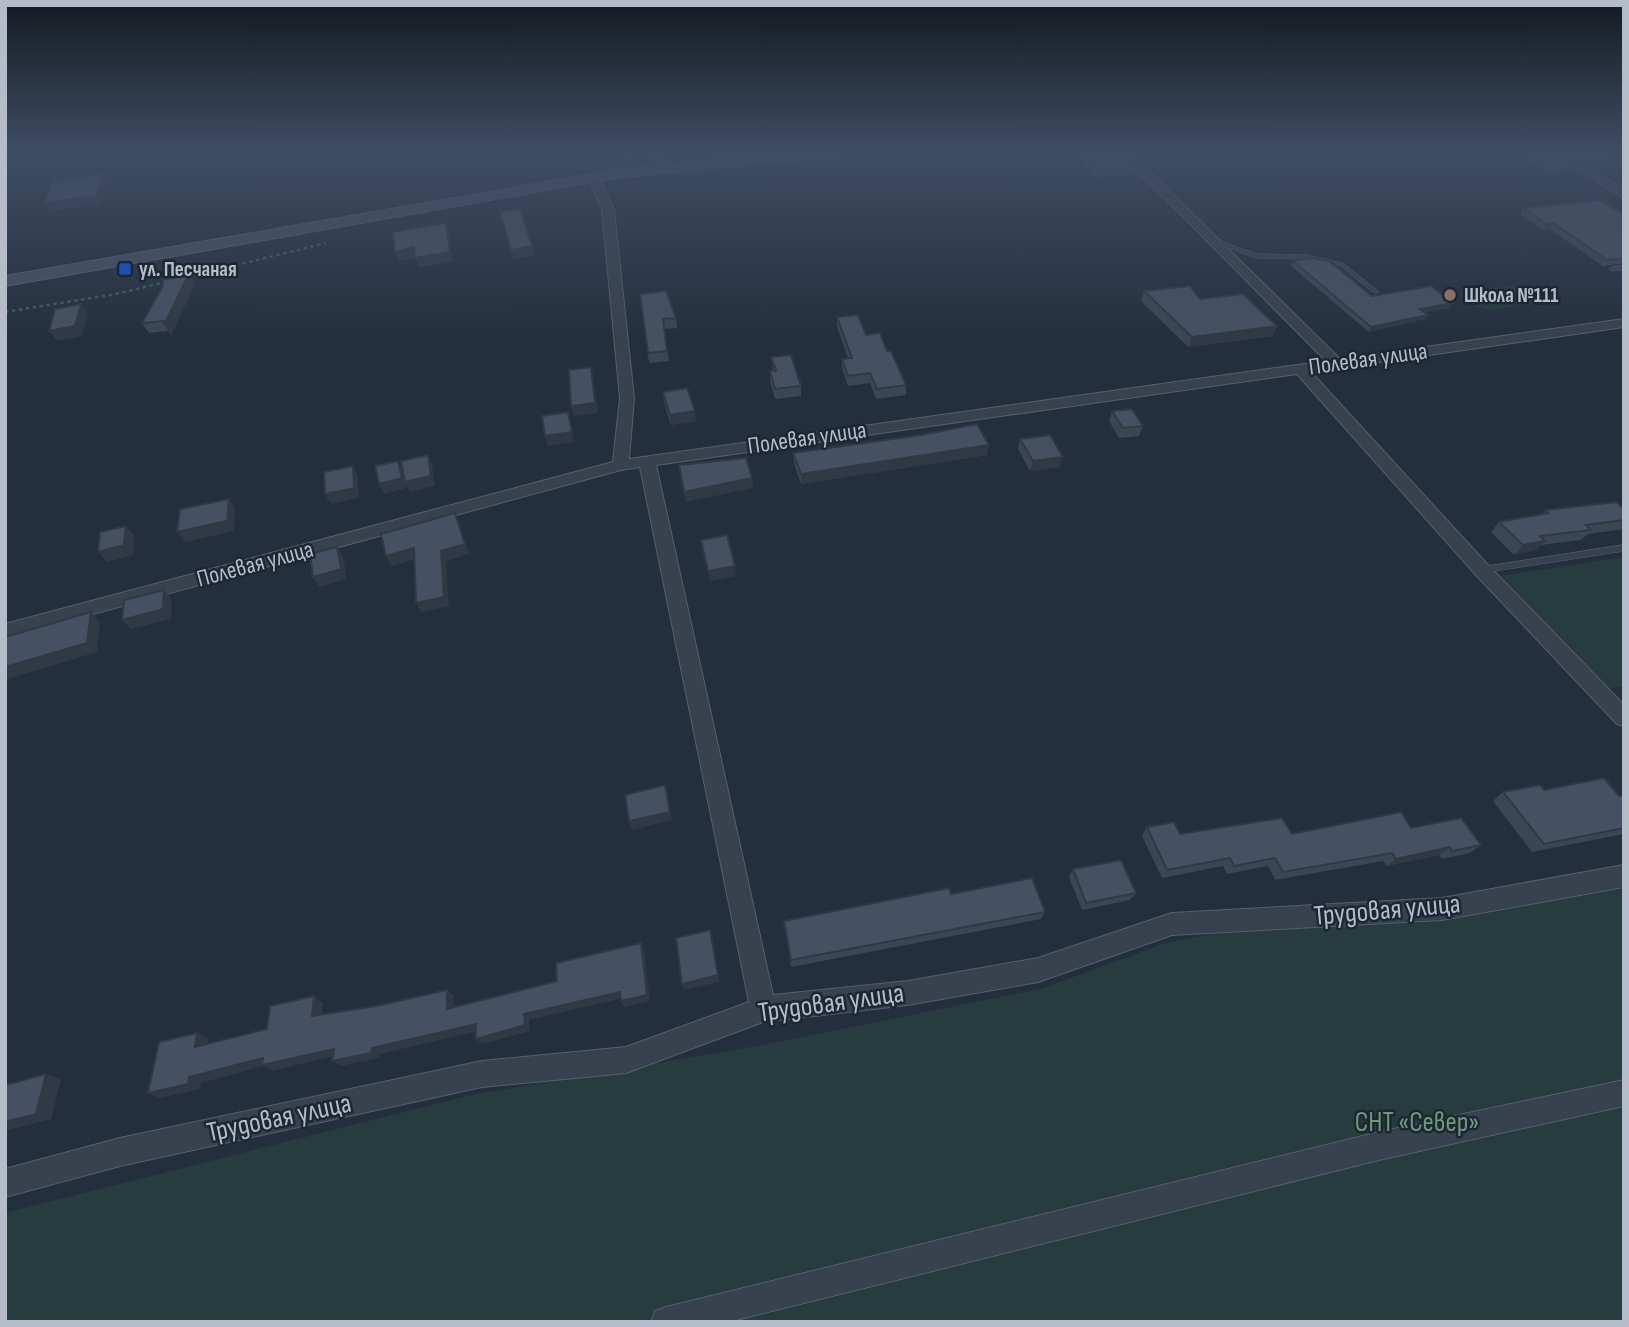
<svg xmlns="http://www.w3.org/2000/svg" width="1629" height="1327" viewBox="0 0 1629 1327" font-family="'Sofia Sans Condensed',sans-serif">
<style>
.green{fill:#263c3f}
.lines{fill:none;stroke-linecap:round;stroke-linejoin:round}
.lane-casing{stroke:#565f6c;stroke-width:1}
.street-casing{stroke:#565f6c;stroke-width:2}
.secondary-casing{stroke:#565f6c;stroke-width:2}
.path{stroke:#44595c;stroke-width:2.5;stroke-dasharray:3.5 3.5;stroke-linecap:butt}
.lane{fill:#38414e;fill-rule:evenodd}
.street{fill:#38414e;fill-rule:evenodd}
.secondary{fill:#465061;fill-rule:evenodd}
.wall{fill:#3b4654}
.shaded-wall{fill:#303945}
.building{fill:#455162;stroke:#303945;stroke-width:2}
.transit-dot{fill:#1a4fb4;stroke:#1d2633;stroke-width:2.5}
.education-dot{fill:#8d6e63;stroke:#1d2633;stroke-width:2.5}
.labels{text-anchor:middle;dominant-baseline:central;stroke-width:5;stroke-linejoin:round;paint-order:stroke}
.far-poi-label{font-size:21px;font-weight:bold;fill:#b4bcc9;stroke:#1d2633;text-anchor:start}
.street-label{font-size:24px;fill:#b4bcc9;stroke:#1d2633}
.near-street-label{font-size:28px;fill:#b4bcc9;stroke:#1d2633}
.near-park-label{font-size:28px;fill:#6b9a76;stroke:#1d2633}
</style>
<rect width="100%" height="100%" fill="#242f3e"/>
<path class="green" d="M1521,285L1540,297L1542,303L1488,310L1479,307L1464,295L1466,291Z
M1624,557V686L1608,689L1500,576Z
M1624,888V1322H5V1213L471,1095L762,1045L1041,989L1168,942L1221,933L1443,921Z"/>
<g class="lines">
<g class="lane-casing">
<path id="lane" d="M1214,239L1257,254L1305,255L1343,263L1379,292L1374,293L1339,265L1305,259L1256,258L1212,242V240Z
M1624,266V270L1612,271L1609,269L1612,267Z
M1624,545V551L1482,573L1478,570L1482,567Z"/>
</g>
<g class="street-casing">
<path id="street" d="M624,151H634L633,158L619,176H611L610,174L623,158Z
M640,151H652L672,167L663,169Z
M1118,151H1129L1340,359L1624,319V327L1311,372L1488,565L1624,705V726L1617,724L1476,575L1297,374L656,465L773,995L908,981L1038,958L1172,913L1442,898L1624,865V887L1442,920L1172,935L1038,982L908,1005L763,1022L626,1073L482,1087L120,1166L5,1197V1169L120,1138L482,1061L626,1047L749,1002L640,467L621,470L5,638V624L613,462L620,398L602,210L589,178L594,175L599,178L614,210L634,398L629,459L1326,361Z
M1549,151H1562L1624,190V198Z
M1624,1080V1106L1379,1160L728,1322H651L655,1311L666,1307L1379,1132Z"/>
</g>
<g class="secondary-casing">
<path id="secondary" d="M802,151H856L849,155L615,178L5,286V276L615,170Z"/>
</g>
<path class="path" d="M853,167L1069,151
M188,277L326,243
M5,312L116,294L166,282"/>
<use href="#lane" class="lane"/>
<use href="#street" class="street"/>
<use href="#secondary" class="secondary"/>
</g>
<path class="wall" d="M1082,151H1123L1136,166L1134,174L1094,177L1080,158Z
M1514,151H1560L1580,163L1575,170L1547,173Z
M1567,151H1612L1611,154H1606L1616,160L1611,167L1595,169Z
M1523,208L1624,215V263L1603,266L1550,229L1544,230L1520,214Z
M1293,261L1372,296L1450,308L1425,312L1428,315L1425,319L1369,332L1291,266Z
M195,284L171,335L168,331L149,333L142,323Z
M1144,291L1200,299L1273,336L1188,347L1141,301Z
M640,294L676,318L677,328L664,329L669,361L649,363Z
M837,317L866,335L887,351L906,385V395L876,399L870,383L848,386L842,369V359L848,358L837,327Z
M771,357L801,386V396L775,399L770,381V371H773Z
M663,392L696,421L671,425L664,402Z
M1112,411L1143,426L1139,436L1119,438L1109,421Z
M1020,439L1060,467L1030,471L1018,449Z
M793,453L987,455L801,484L794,463Z
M1624,509V529L1588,534L1581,540L1541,545L1536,550L1514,555L1491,532L1499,522L1542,514L1545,510Z
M1544,790L1619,796L1624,795V834L1532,852L1493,801L1503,792Z
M1147,827L1180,834H1292L1411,828L1481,845L1470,853L1442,859L1439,855L1387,866L1383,861L1275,880L1268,866L1227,874L1223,866L1162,878L1142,836Z
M1073,869L1136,893L1130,900L1082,910L1069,877Z
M951,894L1045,912L1041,919L791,967L784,921Z"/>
<path class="shaded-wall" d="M104,173L109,181L101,204L50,211L44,203Z
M446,223L449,233L453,262L419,267L415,258L399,261L395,252L414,247Z
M1553,223L1550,229L1544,230L1547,224Z
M532,246L534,256L514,259L511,250Z
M189,274L195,284L171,335L164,325Z
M1453,303L1450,308L1417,314L1420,309Z
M81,304L88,314L82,336L57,341L49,331Z
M1428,315L1425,319L1369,332L1371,327Z
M1277,326L1273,336L1188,347L1192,337Z
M591,367L598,413L574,416L571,406Z
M695,411L696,421L671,425L670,415Z
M568,412L574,442L548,446L545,436Z
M989,445L987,455L801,484V474Z
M428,455L432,465L435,486L410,492L405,484L406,488L384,494L379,484L398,461L403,471Z
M1063,457L1060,467L1030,471L1033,461Z
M353,466L358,476L359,498L331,504L325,494Z
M752,478L753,488L686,502L684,492Z
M229,499L235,509L234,531L185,542L177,532Z
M455,513L469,554L446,561L449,606L421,612L416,603L441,551Z
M126,526L134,536L133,555L107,562L98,552Z
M1545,541L1536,550L1514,555L1523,545Z
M337,547L343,556L347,579L319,587L313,577Z
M414,548L419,558L392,566L386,556Z
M735,566L736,576L709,581L708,571Z
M164,590L172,600L171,619L131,629L122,620Z
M91,612L100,622L97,652L5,680V667Z
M665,785L672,820L632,830L629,821Z
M1450,847L1439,855L1387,866L1396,859Z
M710,930L719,982L684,990L682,984Z
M641,943L644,950L650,1001L624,1007L621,1001Z
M447,990L454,996L453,1015L447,1009Z
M620,992L623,998L529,1020L530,1031L482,1044L476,1039L524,1014Z
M314,996L323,1003L321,1022L312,1016Z
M476,1024L482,1030L380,1054L379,1058L341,1066L332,1061L372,1048Z
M197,1033L209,1039L206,1052L195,1047Z
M334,1049L342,1054L272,1071L263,1066L201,1083L200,1089L160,1098L148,1093L189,1077L263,1058Z
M46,1074L61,1079L51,1119L5,1131V1122Z"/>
<path class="building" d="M1083,151H1123L1136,166L1096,169Z
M1529,151H1560L1580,163L1552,166Z
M1583,151H1601L1616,160L1600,161Z
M104,173L96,196L44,203L52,182Z
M1600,200L1624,215V258L1607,260L1553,223L1547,224L1523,208Z
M520,209L532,246L511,250L500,212Z
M446,223L450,252L415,258L414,247L395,252L393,232Z
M1313,258L1329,261L1372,296L1431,286L1453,303L1420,309L1428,315L1371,327L1293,261Z
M189,274L164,325V321L142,323L163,286V280Z
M1190,286L1200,299L1243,294L1277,326L1192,337L1144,291Z
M666,291L676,318L663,319L667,351L648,353L640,294Z
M81,304L75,326L49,331L55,309Z
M858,315L866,335L880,333L887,351H891L906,385L877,389L870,373L848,376L842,359L852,358L837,317Z
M791,355L801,386L775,389L770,371H776L771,357Z
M591,367L595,403L571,406L569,370Z
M687,388L695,411L670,415L663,392Z
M1132,409L1143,426L1123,428L1112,411Z
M568,412L572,432L545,436L542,416Z
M977,424L989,445L801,474L793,453L921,435Z
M1050,435L1063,457L1033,461L1020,439Z
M428,455L431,476L405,482L401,461Z
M746,458L752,478L684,492L679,465Z
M398,461L402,478L379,484L375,466Z
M353,466L354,488L325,494L324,472Z
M229,499L227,521L177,532L180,509Z
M1616,502L1624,509V520L1586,525L1591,530L1540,536L1545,541L1523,545L1499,522L1548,513L1545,510Z
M455,513L465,544L441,551L444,597L416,603L414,548L386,556L381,534Z
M126,526L124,545L98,552L100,532Z
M727,535L735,566L708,571L701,540Z
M337,547L341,569L313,577L310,554Z
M164,590L163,609L122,620L124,600Z
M91,612L87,643L5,667V637Z
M1604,778L1619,796L1624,795V828L1544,844L1503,792L1540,785L1544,790Z
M665,785L670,812L629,821L625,795Z
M1401,812L1411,828L1461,818L1481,845L1452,851L1450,847L1396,859L1392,853L1283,872L1275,858L1234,866L1230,858L1167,870L1147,827L1174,822L1180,834L1282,818L1292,834Z
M1121,860L1136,893L1086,903L1073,869Z
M1032,878L1045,912L791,960L784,921L949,888L951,894Z
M710,930L718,975L682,984L676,938Z
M641,943L647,995L621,1001L620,992L524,1014L525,1025L476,1039V1024L372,1048L371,1053L332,1061L334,1049L262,1065L263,1058L189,1077L188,1084L148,1093L159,1042L197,1033L195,1047L267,1029L270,1006L314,996L312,1016L376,1006L447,990V1009L557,981L556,963Z
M46,1074L36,1114L5,1122V1085Z"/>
<linearGradient id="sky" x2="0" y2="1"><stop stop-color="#141a22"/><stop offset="0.45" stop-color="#3f4d63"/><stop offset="1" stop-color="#3f4d63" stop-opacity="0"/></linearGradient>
<rect width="1629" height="337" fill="url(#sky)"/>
<rect class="transit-dot" x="118" y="262" width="14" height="14" rx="3.5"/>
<circle class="education-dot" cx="1450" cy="295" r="7"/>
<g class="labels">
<g class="far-poi-label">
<text x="139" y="269">ул. Песчаная</text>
<text x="1464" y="295">Школа №111</text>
</g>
<g class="street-label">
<text transform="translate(1368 359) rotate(-8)">Полевая улица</text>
<text transform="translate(807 438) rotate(-8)">Полевая улица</text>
<text transform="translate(255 564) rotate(-15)">Полевая улица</text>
</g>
<g class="near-street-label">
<text transform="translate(1387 910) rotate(-5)">Трудовая улица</text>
<text transform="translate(831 1003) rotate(-8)">Трудовая улица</text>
<text transform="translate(279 1118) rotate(-12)">Трудовая улица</text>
</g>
<g class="near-park-label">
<text x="1417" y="1122">СНТ «Север»</text>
</g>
</g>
<rect width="1629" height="1327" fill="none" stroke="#b4bcc9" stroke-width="14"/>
</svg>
